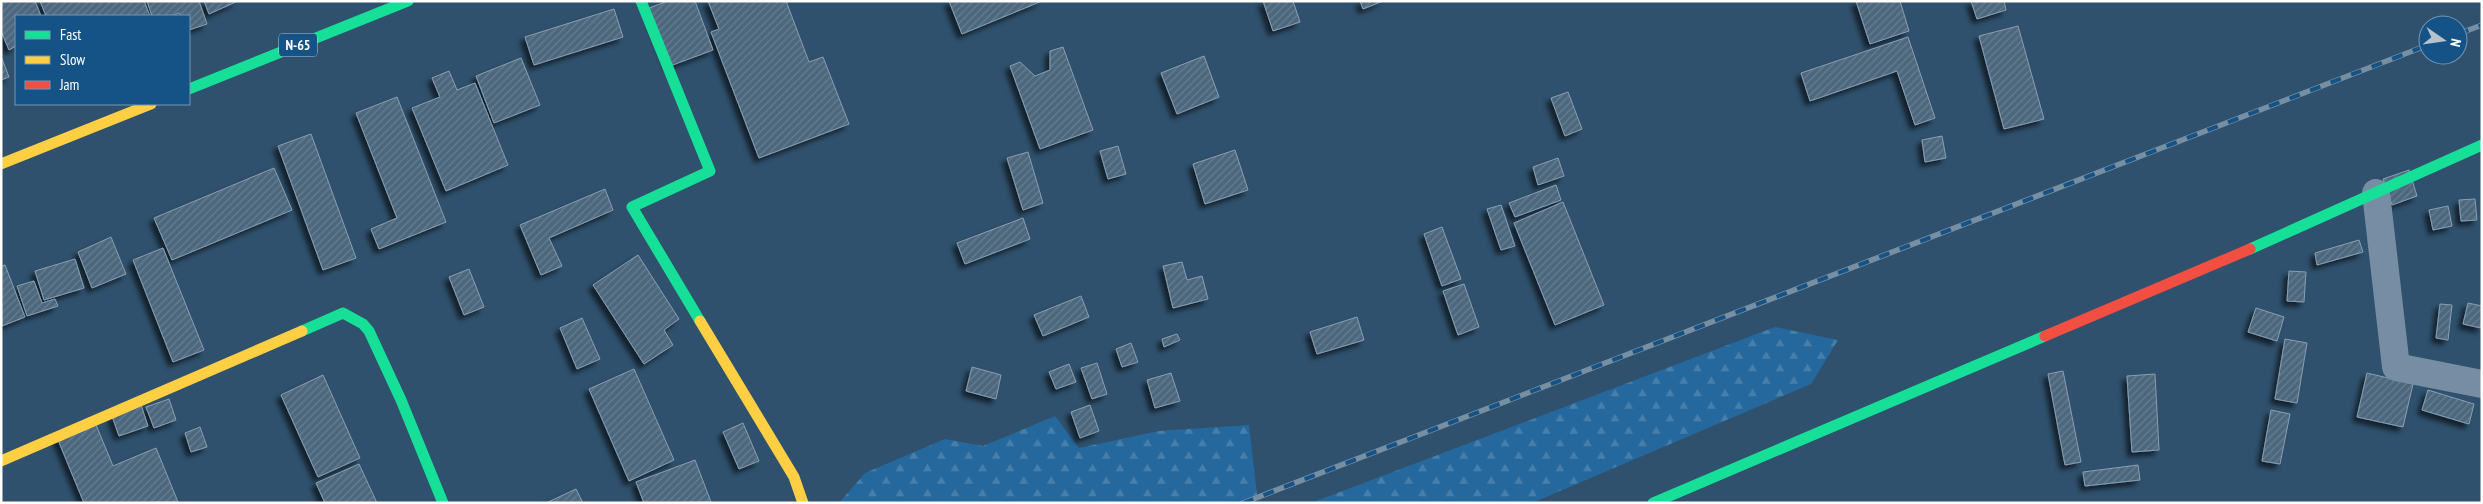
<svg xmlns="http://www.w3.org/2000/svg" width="2483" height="504" viewBox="0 0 2483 504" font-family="'PT Sans Narrow',sans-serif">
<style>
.forest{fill:url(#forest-firs)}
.building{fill:url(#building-hatch);stroke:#899fb1;filter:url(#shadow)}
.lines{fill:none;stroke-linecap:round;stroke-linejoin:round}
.street{stroke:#768da3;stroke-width:28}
.fast{stroke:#16e098;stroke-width:11}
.slow{stroke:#ffcf43;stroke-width:11}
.jam{stroke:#f24e42;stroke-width:11}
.rail-casing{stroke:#778fa3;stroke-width:5.5}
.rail{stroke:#155387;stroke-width:4;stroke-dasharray:11;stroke-linecap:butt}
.labels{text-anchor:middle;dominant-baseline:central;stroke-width:4;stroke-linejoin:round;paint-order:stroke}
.shield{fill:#155387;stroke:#b9cbdb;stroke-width:1}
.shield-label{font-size:14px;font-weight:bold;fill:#fff}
</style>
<defs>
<pattern id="forest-firs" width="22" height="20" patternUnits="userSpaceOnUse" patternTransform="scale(1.25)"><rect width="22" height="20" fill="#25689d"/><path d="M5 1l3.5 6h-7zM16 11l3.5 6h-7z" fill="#467fac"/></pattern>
<pattern id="building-hatch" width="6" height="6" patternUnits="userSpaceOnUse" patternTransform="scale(1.25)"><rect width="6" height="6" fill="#4c677e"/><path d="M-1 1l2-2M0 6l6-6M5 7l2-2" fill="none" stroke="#677e91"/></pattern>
<filter id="shadow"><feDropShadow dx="-4.5" dy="4.5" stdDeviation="2.5" flood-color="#0009"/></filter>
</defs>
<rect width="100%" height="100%" fill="#2f516d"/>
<path class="forest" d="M1775,327L1838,340L1811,384L1532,503H1311Z
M1055,416L1079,448L1159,431L1249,425L1257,495L1237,503H839L865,473L945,439L983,446Z"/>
<path class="building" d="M1,1H35L41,16H16V46L9,50L1,31Z
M40,1H144L150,16H46Z
M147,1H199L207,24L189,30V16H180L179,13L172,16H152Z
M204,1H238L209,14Z
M668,1H695L713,50L670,66L649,8Z
M708,1H786L809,62L823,57L849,124L759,158L711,32L719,29Z
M949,1H1042L962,34Z
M1263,1H1293L1300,22L1273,31Z
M1360,1H1383L1363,9Z
M1856,1H1900L1909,31L1870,44Z
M1971,1H2004L2006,10L1977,19Z
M614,9L623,37L534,65L525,37Z
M2018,26L2044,119L2004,129L1979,36Z
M1908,37L1935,118L1915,125L1897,71L1810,101L1801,73Z
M1063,47L1093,130L1040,149L1010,66L1020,62L1035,76L1050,70V51Z
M1,56L9,77L1,80Z
M1204,56L1219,97L1177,114L1161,73Z
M521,58L540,105L494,123L476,76Z
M449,71L457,90L475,83L508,165L446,191L412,108L440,97L432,78Z
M1568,92L1582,129L1565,136L1551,98Z
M397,97L446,222L379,249L371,229L397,218L356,113Z
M311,134L356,258L323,270L278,146Z
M1942,136L1946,158L1925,162L1922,140Z
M1118,146L1126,174L1108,179L1100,151Z
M1235,150L1248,190L1205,204L1193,164Z
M1028,152L1043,203L1023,210L1007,158Z
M1558,158L1564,176L1538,185L1533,167Z
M274,168L292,210L172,260L154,218Z
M2409,170L2417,196L2392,205L2383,179Z
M1556,185L1561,200L1515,217L1509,203Z
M605,189L613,210L549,238L562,266L541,275L520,225Z
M2475,199L2477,220L2461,221L2459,200Z
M1563,202L1604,305L1555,325L1514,223Z
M1501,205L1515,246L1501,250L1487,209Z
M2448,206L2452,226L2433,230L2429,210Z
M1023,218L1030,239L965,264L957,243Z
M1442,227L1461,279L1442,286L1424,234Z
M111,237L126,274L92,288L78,252Z
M2359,240L2363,252L2317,265L2315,253Z
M163,248L204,350L173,362L133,260Z
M638,255L679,319L664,330L673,345L644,364L593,285Z
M75,259L84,288L44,300L35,271Z
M1182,262L1187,280L1202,276L1208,299L1173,308L1163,266Z
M5,265L25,317L2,326L1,266Z
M469,269L484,307L464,315L449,277Z
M2289,271L2306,272L2304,302L2287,301Z
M34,281L42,303L55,299L58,306L27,316L17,286Z
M1464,284L1479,327L1458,335L1443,291Z
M1081,296L1089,317L1043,336L1034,315Z
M2468,303L2482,306L2481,328L2463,324Z
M2440,304L2452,305L2448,340L2436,338Z
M2256,308L2284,317L2277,341L2248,332Z
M1357,317L1364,340L1317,354L1310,332Z
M582,318L600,359L577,369L560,328Z
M1177,334L1180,340L1164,347L1162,339Z
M2285,339L2307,343L2297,403L2275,399Z
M1131,343L1138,362L1122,367L1116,349Z
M1097,363L1107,394L1092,399L1081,368Z
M1069,364L1076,382L1056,389L1049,372Z
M972,367L1001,375L996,399L966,391Z
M634,369L674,460L629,481L589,389Z
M2063,371L2081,462L2065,465L2048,374Z
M1171,373L1180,401L1155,408L1147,380Z
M2367,373L2413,384L2403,427L2357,417Z
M2155,374L2159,450L2132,452L2127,376Z
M323,375L360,458L318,477L281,395Z
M2428,390L2474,404L2469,424L2422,410Z
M169,399L176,420L154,428L146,407Z
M141,405L148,426L119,436L112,416Z
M1090,405L1099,431L1080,438L1071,412Z
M2271,410L2290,414L2280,464L2262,461Z
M94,420L113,466L156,448L178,502L84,503L56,435Z
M743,423L759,461L739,469L723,432Z
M200,427L207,447L191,452L185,433Z
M695,460L711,502L644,503L636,482Z
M359,464L377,503H325L316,483Z
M2138,465L2140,480L2085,486L2083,472Z
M576,489L583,503H546Z"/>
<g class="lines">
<path class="street" d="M2376,193L2396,367L2482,384"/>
<path class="fast" d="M641,1L710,171L632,207L700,321
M189,89L408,1
M2250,249L2482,145
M302,331L343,313L363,324L369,331L401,400L443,503
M1653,503L2045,336"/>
<path class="slow" d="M1,164L151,104
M700,321L794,477L803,503
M1,461L302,331"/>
<path class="jam" d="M2045,336L2250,249"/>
<g class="rail-casing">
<path id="rail" d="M2458,34L2482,25
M1243,503L2428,45"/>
</g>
<use href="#rail" class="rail"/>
</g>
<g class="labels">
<rect class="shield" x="279" y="33.5" width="38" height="23" rx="4"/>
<g class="shield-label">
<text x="298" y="45">N-65</text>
</g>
</g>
<rect width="2483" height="504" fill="none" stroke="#ffffff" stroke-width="5"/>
<rect x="15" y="15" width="175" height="90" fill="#155387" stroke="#7398b7"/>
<rect x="25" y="31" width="25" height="8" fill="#16e098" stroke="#7398b7"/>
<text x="60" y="40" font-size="15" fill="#ffffff">Fast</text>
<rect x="25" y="56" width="25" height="8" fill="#ffcf43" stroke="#7398b7"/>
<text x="60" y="65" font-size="15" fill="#ffffff">Slow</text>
<rect x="25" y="81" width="25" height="8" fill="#f24e42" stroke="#7398b7"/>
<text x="60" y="90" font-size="15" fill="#ffffff">Jam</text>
<g transform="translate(2443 40) rotate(103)"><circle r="24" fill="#155387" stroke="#7398b7"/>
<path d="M0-4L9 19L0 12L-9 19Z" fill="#b6c2cc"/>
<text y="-8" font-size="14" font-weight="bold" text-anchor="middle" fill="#ffffff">N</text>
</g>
</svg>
